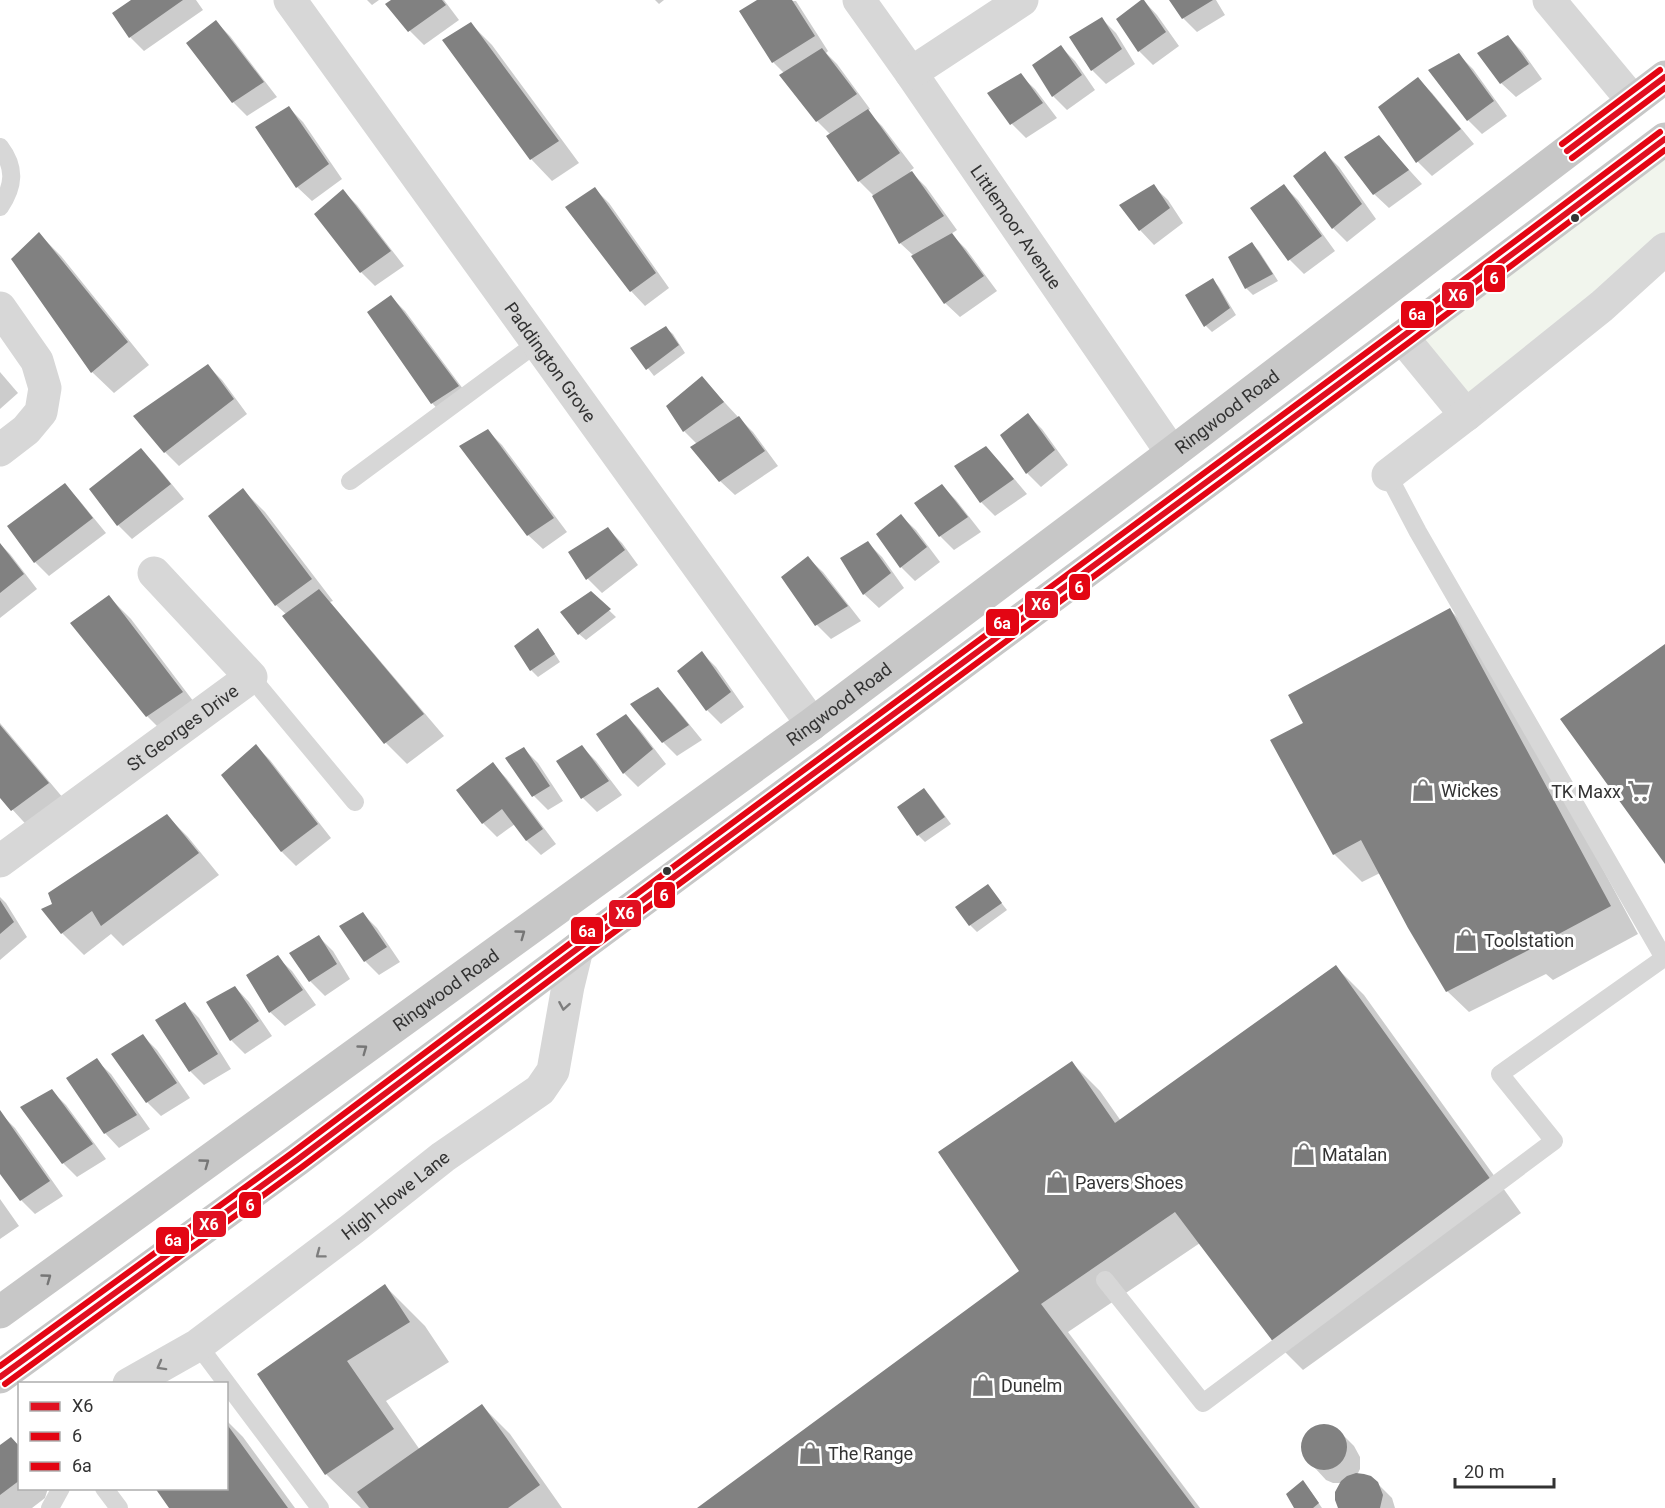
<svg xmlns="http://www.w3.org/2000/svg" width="1665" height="1508" viewBox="0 0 1665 1508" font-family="Roboto,sans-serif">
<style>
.green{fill:#f1f5ed}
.shadow{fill:#0003}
.building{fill:#818181}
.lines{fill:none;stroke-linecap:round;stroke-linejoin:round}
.service{stroke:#d7d7d7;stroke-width:18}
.minor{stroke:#d7d7d7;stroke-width:33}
.trunk{stroke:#c7c7c7;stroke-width:33}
.bus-1-casing{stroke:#fff;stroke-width:10}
.bus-2-casing{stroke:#fff;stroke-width:10}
.bus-3-casing{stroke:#fff;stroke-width:10}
.bus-1{stroke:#e01021;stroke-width:6}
.bus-2{stroke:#e30513;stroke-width:6}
.bus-3{stroke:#e30513;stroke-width:6}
.oneway{stroke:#767676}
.oneway2{stroke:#7d7d7d}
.bus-dot{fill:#333;stroke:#fff;stroke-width:2}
.labels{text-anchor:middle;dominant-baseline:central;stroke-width:6;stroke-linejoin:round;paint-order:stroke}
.street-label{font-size:18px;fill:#333;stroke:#fff}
.poi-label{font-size:18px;fill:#333;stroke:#fff;text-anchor:start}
.line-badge{stroke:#fff;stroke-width:2}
.badge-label{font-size:16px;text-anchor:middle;font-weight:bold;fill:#fff}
</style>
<rect width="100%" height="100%" fill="#fff"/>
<path class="green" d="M1665,139V249L1466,415L1402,337Z"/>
<path class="shadow" d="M134,0H196L203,10L144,51L130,37Z
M367,0H379L372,5Z
M394,0H444L459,20L424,45L410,31L387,4Z
M655,0H664L659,4Z
M760,0L796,1L828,51L826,53L837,64L870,109L867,111L882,126L914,168L910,171L926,187L957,230L951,234L966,249L997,291L960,317L945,303L914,256L900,243L874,196L859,181L828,136L831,135L817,121L785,74L773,62Z
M1143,0L1157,15L1179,46L1153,65L1139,51Z
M1171,0H1216L1225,15L1197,32L1183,18Z
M1102,19L1116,33L1135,64L1106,84L1092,70Z
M216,22L230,36L277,97L247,116L233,102Z
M471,24L492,45L579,163L552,181L531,159Z
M1508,37L1522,51L1542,79L1516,97L1501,83Z
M1061,47L1075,61L1095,90L1067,110L1053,96Z
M1459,55L1473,69L1507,116L1482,134L1468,120Z
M1020,75L1035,89L1057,118L1026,138L1012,124Z
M1418,79L1432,93L1474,144L1432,176L1418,162Z
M289,108L303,122L342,179L312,201L297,187Z
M1379,137L1422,184L1389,208L1374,194Z
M1325,153L1339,167L1376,219L1347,242L1333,228Z
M1153,186L1168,200L1183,223L1154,245L1140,230L1121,206Z
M1284,186L1298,200L1335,251L1304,274L1290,260L1252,208Z
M595,189L609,203L669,288L645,306L631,291L567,207Z
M343,191L357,205L404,266L375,286L361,272Z
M39,234L61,256L149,365L114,393L92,372L13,259Z
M1252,244L1259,251L1278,281L1253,295L1246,288Z
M1213,280L1219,287L1236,315L1212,332L1206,326L1187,295Z
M391,297L405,311L472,401L446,418L432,403L369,312Z
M666,328L673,334L685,353L654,376L632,348Z
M208,366L222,380L247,414L179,466L165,452Z
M0,372L18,393L0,409Z
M702,378L739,418L753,432L778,466L735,495L720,481L697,444L684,431Z
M1028,415L1042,429L1068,465L1041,487L1027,473Z
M488,431L502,445L567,532L543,549L528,535Z
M986,447L1000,462L1027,494L995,516L981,502L956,466Z
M141,450L155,464L184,499L132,539L118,525Z
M65,485L79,500L106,533L49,576L35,562Z
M942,486L956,500L981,532L954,550L940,536Z
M243,490L265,512L333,601L330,602L444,736L407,764L386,743L286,614L276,605Z
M901,516L916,530L940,562L915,581L901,567Z
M608,529L622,543L638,565L602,593L588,579L570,553Z
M868,543L882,557L904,588L879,608L864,594L842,559Z
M0,544L10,554L37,589L0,618Z
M808,558L823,572L861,621L831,639L817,625L783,577Z
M591,593L616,617L586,640L579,634Z
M109,597L131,619L203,714L169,738L147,716L73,623Z
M1450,610L1478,638L1638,934L1553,980L1546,974L1469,1012L1447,991L1380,873L1362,882L1334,854L1305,724Z
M538,630L544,637L560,662L538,677L531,670Z
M702,653L716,667L744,707L721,724L707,710Z
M657,689L672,703L702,740L677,756L663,742Z
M626,716L640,730L666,764L638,787L624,773Z
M0,723L69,805L33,832L0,796Z
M256,746L270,760L331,838L296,866L282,852L223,775Z
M582,747L596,761L622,795L597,812L583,798Z
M524,749L538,763L563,801L548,810L534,796Z
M493,764L507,779L556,844L541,855L527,841L515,824L497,837L483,823Z
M924,790L931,797L951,824L925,842L918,835L899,808Z
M167,816L188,837L219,875L123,946L111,934L84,955L62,933L43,910L54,904Z
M988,886L1007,910L977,932L970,925Z
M0,897L6,903L27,937L0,960Z
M363,914L377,928L400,962L379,975L365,961Z
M318,936L333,951L350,979L325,996L310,981L291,954Z
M277,957L292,971L316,1005L285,1026L270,1012Z
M1336,967L1364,995L1521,1213L1303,1370L1275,1342L1200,1243L1068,1332L1200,1508H699L1021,1271L1072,1063L1100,1091L1121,1121Z
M235,987L249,1002L272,1036L245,1054L231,1040Z
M185,1004L199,1018L231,1069L204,1085L190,1071Z
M143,1036L157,1050L190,1098L161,1116L147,1102Z
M96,1060L111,1074L150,1129L119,1148L105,1133L68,1078Z
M52,1091L66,1105L106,1159L77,1177L63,1163Z
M1,1114L15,1128L63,1196L35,1214L21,1200L0,1172Z
M0,1199L19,1226L0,1239Z
M385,1286L425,1326L449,1362L386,1401L420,1450L482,1406L510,1434L562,1508H361L326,1474L259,1374Z
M226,1420L243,1437L295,1508H171L226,1488Z
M1321,1425L1335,1427L1354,1446L1360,1457V1469L1357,1475L1377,1483L1392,1498L1395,1508H1340L1341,1483H1333L1326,1480L1304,1456L1302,1450V1442L1306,1434L1314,1427Z
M0,1447H20V1488H48L45,1498L32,1508H0Z
M1303,1482L1309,1489L1322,1508H1296Z"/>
<path class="building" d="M131,0H183L129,38L112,13Z
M391,0H442L446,5L408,32L385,4Z
M757,0H792L815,36L772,63L739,11Z
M1141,0H1144L1166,32L1138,52L1116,19Z
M1169,0H1213L1182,19Z
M1102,17L1122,49L1091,71L1069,37Z
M216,20L264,82L232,103L186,43Z
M471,22L559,141L530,160L442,40Z
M1508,35L1529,64L1500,84L1477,53Z
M1061,45L1082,75L1052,97L1032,65Z
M822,48L857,94L816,122L779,75Z
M1459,53L1494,101L1467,121L1428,70Z
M1021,73L1043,103L1010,125L987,93Z
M1418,77L1461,129L1416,163L1378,107Z
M289,106L329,164L296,188L255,127Z
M868,109L900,153L858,182L826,136Z
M1379,135L1409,170L1373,195L1344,157Z
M1325,151L1362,204L1332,229L1293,176Z
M912,171L944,216L899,244L872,196Z
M1154,184L1170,208L1139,231L1119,205Z
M1284,184L1322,236L1288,261L1250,208Z
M595,187L656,273L630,292L565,207Z
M343,189L391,251L360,273L314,214Z
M39,232L128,342L91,373L11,259Z
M952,233L984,276L944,304L911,256Z
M1252,242L1273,274L1245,289L1228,257Z
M1213,278L1230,308L1204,327L1185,295Z
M391,295L459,386L431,404L367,312Z
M666,326L679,345L646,370L630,348Z
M208,364L234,399L164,453L133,416Z
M702,376L724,402L683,432L666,406Z
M1028,413L1055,450L1026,474L1000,435Z
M739,416L765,451L719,482L690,447Z
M488,429L554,518L527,536L459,446Z
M986,446L1014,479L980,503L954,466Z
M141,448L171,484L117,526L89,489Z
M65,483L93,518L34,563L7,526Z
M942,484L968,517L939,537L914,503Z
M243,488L312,579L275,606L208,516Z
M901,514L927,547L900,568L876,534Z
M608,527L625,550L586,580L568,552Z
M868,541L891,573L863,595L840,558Z
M0,543L24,574L0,593Z
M808,556L848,606L815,626L781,577Z
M319,589L424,714L384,744L282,616Z
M591,591L611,609L578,635L560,612Z
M109,595L183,692L146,717L70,623Z
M1450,608L1611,906L1523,953L1446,992L1408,928L1361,840L1333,855L1270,740L1303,723L1288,695Z
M538,628L555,654L530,671L514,646Z
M1665,644V864L1560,719Z
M702,651L731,692L706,711L677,671Z
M658,687L689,725L662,743L630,704Z
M626,714L653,749L623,774L596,734Z
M0,725L49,783L11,811L0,798Z
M256,744L318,824L281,852L221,775Z
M582,745L609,781L581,799L556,761Z
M524,747L550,786L532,797L505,758Z
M493,762L543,829L526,841L502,809L482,824L456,790Z
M924,788L945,817L917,836L897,807Z
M167,814L199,853L101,926L92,911L61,934L41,909L52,904L48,893Z
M988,884L1002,903L969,926L955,907Z
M0,900L14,922L0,934Z
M363,912L387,947L364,962L339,926Z
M319,935L337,964L309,982L289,953Z
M278,955L303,990L269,1013L246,975Z
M1336,965L1494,1184L1274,1343L1175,1212L1041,1304L1195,1508H697L1019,1271L938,1152L1072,1061L1115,1123Z
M235,986L259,1021L230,1041L206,1002Z
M185,1002L218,1054L189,1072L155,1020Z
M143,1034L177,1083L146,1103L111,1054Z
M97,1058L137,1115L104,1134L66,1078Z
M52,1089L93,1144L62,1164L20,1107Z
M0,1110L50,1181L20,1201L0,1174Z
M385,1284L410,1322L347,1361L394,1429L325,1475L257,1374Z
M482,1404L540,1485L508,1508H369L357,1492Z
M226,1423L288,1508H169L155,1488H226Z
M1301 1447a23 23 0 1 1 46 0a23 23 0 1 1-46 0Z
M11,1437L20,1447V1480L0,1495V1445Z
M1356,1473L1364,1474L1371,1476L1378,1482L1383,1495L1380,1508H1338L1335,1500V1492L1341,1481L1347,1476Z
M1303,1480L1319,1503L1313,1508H1294L1286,1494Z"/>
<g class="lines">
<path class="service" d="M0,147C16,168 14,186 0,207
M350,481L537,343
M251,677L355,802
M1105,1280L1203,1403L1554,1141L1500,1074L1664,958L1418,532L1388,475
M198,1345L320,1508
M104,1488L119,1508
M50,1508L61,1488"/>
<g class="minor">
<path id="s1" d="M290,0L812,724"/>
<path id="s2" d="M859,0L911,73L1172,453"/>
<path d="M1549,0L1633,101"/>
<path d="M911,73L1022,0"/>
<path d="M0,308L37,361L45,388L41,412L26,430L0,450"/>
<path d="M1402,337L1466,415L1602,306L1665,249"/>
<path d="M1388,475L1466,415"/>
<path id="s3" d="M0,861L251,677L154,573"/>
<path id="s4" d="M129,1384L198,1345L352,1229L443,1157L540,1090L553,1071L568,986L577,949"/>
</g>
<g class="trunk">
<path id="s5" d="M0,1312L812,724L1172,453L1665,77"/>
<path d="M0,1377L297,1160L577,949L1402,337L1665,139"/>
</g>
<g class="bus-1-casing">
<path id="bus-1" d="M1567,151L1665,77
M0,1377L297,1160L577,949L1402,337L1665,139"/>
</g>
<g class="bus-2-casing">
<path id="bus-2" d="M1572,158L1665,88
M5,1384L302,1167L582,956L1407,344L1665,150"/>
</g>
<g class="bus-3-casing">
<path id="bus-3" d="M1562,144L1660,70
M0,1366L292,1153L572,942L1397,330L1660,132"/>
</g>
<use href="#bus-1" class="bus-1"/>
<use href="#bus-2" class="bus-2"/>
<use href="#bus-3" class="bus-3"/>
</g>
<defs><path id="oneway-chevron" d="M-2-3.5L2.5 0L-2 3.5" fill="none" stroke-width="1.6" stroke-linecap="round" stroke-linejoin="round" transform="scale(1.5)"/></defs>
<g class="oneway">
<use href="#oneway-chevron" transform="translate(521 934) rotate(-36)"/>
<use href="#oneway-chevron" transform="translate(363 1049) rotate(-36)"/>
<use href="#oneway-chevron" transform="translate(205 1163) rotate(-36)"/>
<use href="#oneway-chevron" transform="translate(47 1278) rotate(-36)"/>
</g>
<g class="oneway2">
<use href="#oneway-chevron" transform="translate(564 1006) rotate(100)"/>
<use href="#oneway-chevron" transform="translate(320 1254) rotate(143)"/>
<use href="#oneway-chevron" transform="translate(161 1366) rotate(151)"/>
</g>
<defs>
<g id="shop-bare" transform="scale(1.8)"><path d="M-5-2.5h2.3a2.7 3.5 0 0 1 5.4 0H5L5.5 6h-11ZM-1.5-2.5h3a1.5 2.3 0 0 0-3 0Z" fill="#7a7a7a" stroke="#fff" stroke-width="2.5" paint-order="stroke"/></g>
<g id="supermarket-bare" transform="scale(1.8)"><path d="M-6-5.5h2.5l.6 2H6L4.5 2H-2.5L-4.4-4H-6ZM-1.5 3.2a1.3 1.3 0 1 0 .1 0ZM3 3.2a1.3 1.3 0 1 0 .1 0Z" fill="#7a7a7a" stroke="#fff" stroke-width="2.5" paint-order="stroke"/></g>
</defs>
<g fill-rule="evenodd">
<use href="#shop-bare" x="1423" y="790"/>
<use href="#supermarket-bare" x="1639" y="791"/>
<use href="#shop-bare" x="1466" y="940"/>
<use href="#shop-bare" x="1304" y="1154"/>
<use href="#shop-bare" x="1057" y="1182"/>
<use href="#shop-bare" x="983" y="1385"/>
<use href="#shop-bare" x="810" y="1453"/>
</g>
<g class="bus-dot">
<circle cx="1575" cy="218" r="5"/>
<circle cx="667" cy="871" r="5"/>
</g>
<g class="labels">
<g class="street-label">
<text stroke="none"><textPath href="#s2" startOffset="276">Littlemoor Avenue</textPath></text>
<text stroke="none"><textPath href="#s1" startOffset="446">Paddington Grove</textPath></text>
<text stroke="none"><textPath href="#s5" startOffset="1522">Ringwood Road</textPath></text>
<text stroke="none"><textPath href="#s5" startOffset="1036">Ringwood Road</textPath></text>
<text stroke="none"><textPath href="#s3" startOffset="226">St Georges Drive</textPath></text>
<text stroke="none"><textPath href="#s5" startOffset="550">Ringwood Road</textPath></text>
<text stroke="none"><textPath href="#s4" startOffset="327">High Howe Lane</textPath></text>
</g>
<g class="poi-label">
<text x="1441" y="790">Wickes</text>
<text x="1621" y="791" text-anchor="end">TK Maxx</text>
<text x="1484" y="940">Toolstation</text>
<text x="1322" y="1154">Matalan</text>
<text x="1075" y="1182">Pavers Shoes</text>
<text x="1001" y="1385">Dunelm</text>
<text x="828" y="1453">The Range</text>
</g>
</g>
<g class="line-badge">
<rect x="1483" y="264" width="23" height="29" rx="6" fill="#e30513"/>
<rect x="1441" y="281" width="34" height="28" rx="6" fill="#e01021"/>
<rect x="1400" y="300" width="35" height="29" rx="6" fill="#e30513"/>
<rect x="1068" y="573" width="23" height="28" rx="6" fill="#e30513"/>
<rect x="1024" y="590" width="35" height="29" rx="6" fill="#e01021"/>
<rect x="985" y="608" width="35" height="29" rx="6" fill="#e30513"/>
<rect x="653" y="881" width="23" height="28" rx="6" fill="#e30513"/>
<rect x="608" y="899" width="34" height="29" rx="6" fill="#e01021"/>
<rect x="570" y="916" width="34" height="29" rx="6" fill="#e30513"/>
<rect x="238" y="1191" width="24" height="28" rx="6" fill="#e30513"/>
<rect x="192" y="1210" width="35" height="28" rx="6" fill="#e01021"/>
<rect x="155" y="1226" width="35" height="29" rx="6" fill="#e30513"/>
</g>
<g class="badge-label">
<text x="1494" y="284">6</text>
<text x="1458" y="301">X6</text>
<text x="1417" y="320">6a</text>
<text x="1079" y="593">6</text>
<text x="1041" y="610">X6</text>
<text x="1002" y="629">6a</text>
<text x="664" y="901">6</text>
<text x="625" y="919">X6</text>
<text x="587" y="937">6a</text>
<text x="250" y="1211">6</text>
<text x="209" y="1230">X6</text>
<text x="173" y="1246">6a</text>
</g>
<rect x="18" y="1382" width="210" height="108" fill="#ffffff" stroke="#adadad" stroke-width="1.5"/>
<rect x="30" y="1402" width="30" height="9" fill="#e01021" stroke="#adadad" stroke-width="1.5"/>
<text x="72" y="1412" font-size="18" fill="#333333">X6</text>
<rect x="30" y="1432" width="30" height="9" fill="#e30513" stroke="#adadad" stroke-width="1.5"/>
<text x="72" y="1442" font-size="18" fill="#333333">6</text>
<rect x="30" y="1462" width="30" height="9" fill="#e30513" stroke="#adadad" stroke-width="1.5"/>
<text x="72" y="1472" font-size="18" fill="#333333">6a</text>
<path d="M1455 1478v9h99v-9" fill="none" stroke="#333333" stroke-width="3"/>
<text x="1464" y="1478" font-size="18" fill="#333333" stroke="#ffffff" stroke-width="4.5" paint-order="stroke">20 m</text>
</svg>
